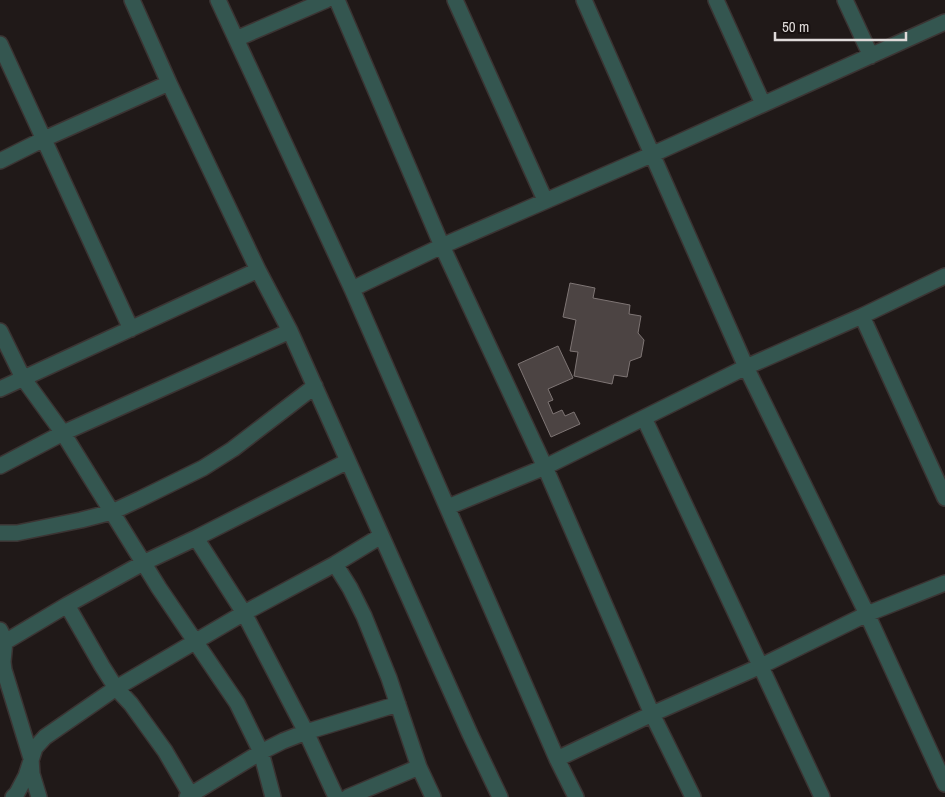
<svg xmlns="http://www.w3.org/2000/svg" width="945" height="797" viewBox="0 0 945 797" font-family="'Archivo Narrow',sans-serif">
<style>
.building{fill:#4c4443;stroke:#7e7574}
.lines{fill:none;stroke-linecap:round;stroke-linejoin:round}
.minor-casing{stroke:#3b3433;stroke-width:18}
.minor{stroke:#345650;stroke-width:15}
</style>
<rect width="100%" height="100%" fill="#201918"/>
<path class="building" d="M570,283L595,288L593,298L630,305L629,314L641,316L638,333L644,340L641,357L630,361L627,377L614,375L612,384L574,376L578,352L570,351L576,320L563,317Z
M558,346L573,378L548,389L553,400L548,402L553,414L562,410L565,416L574,412L580,424L551,437L518,364Z"/>
<g class="lines">
<g class="minor-casing">
<path id="minor" d="M132,0L169,83L258,270L290,331L470,734L500,797
M218,0L352,289L557,759L576,797
M337,0L442,246L545,467L652,714L693,797
M455,0L545,200
M584,0L746,367L867,614L945,784
M716,0L763,104
M845,0L871,56
M236,39L326,0
M0,44L131,329
M0,161L44,139L169,83
M352,289L442,246L651,155L945,22
M862,316L945,498
M0,331L23,378L63,433L159,588L220,678L237,703L261,752L273,797
M0,389L258,270
M644,418L822,797
M0,466L63,433L290,331
M448,507L545,467L746,367L862,316L945,276
M0,533H17L81,520L112,512L140,499L203,468L233,449L315,386
M196,538L244,613L306,732L336,797
M335,564L350,588L364,616L389,678L419,767L433,797
M67,605L102,666L116,688L131,704L165,751L192,797
M0,630L5,641L3,662L4,670L31,758L32,774L39,797
M0,645L67,605L143,563L196,538L348,461
M557,759L652,714L761,666L867,614L945,583
M13,797L17,793L26,776L35,748L45,737L116,688L244,613L335,564L381,536
M187,797L261,752L283,741L306,732L398,704
M348,797L419,767"/>
</g>
<use href="#minor" class="minor"/>
</g>
<path d="M775 32v8h131v-8" fill="none" stroke="#dfdad9" stroke-width="2.5"/>
<text x="782" y="32" font-size="15" fill="#dfdad9" stroke="#17100f" stroke-width="4" paint-order="stroke">50 m</text>
</svg>
